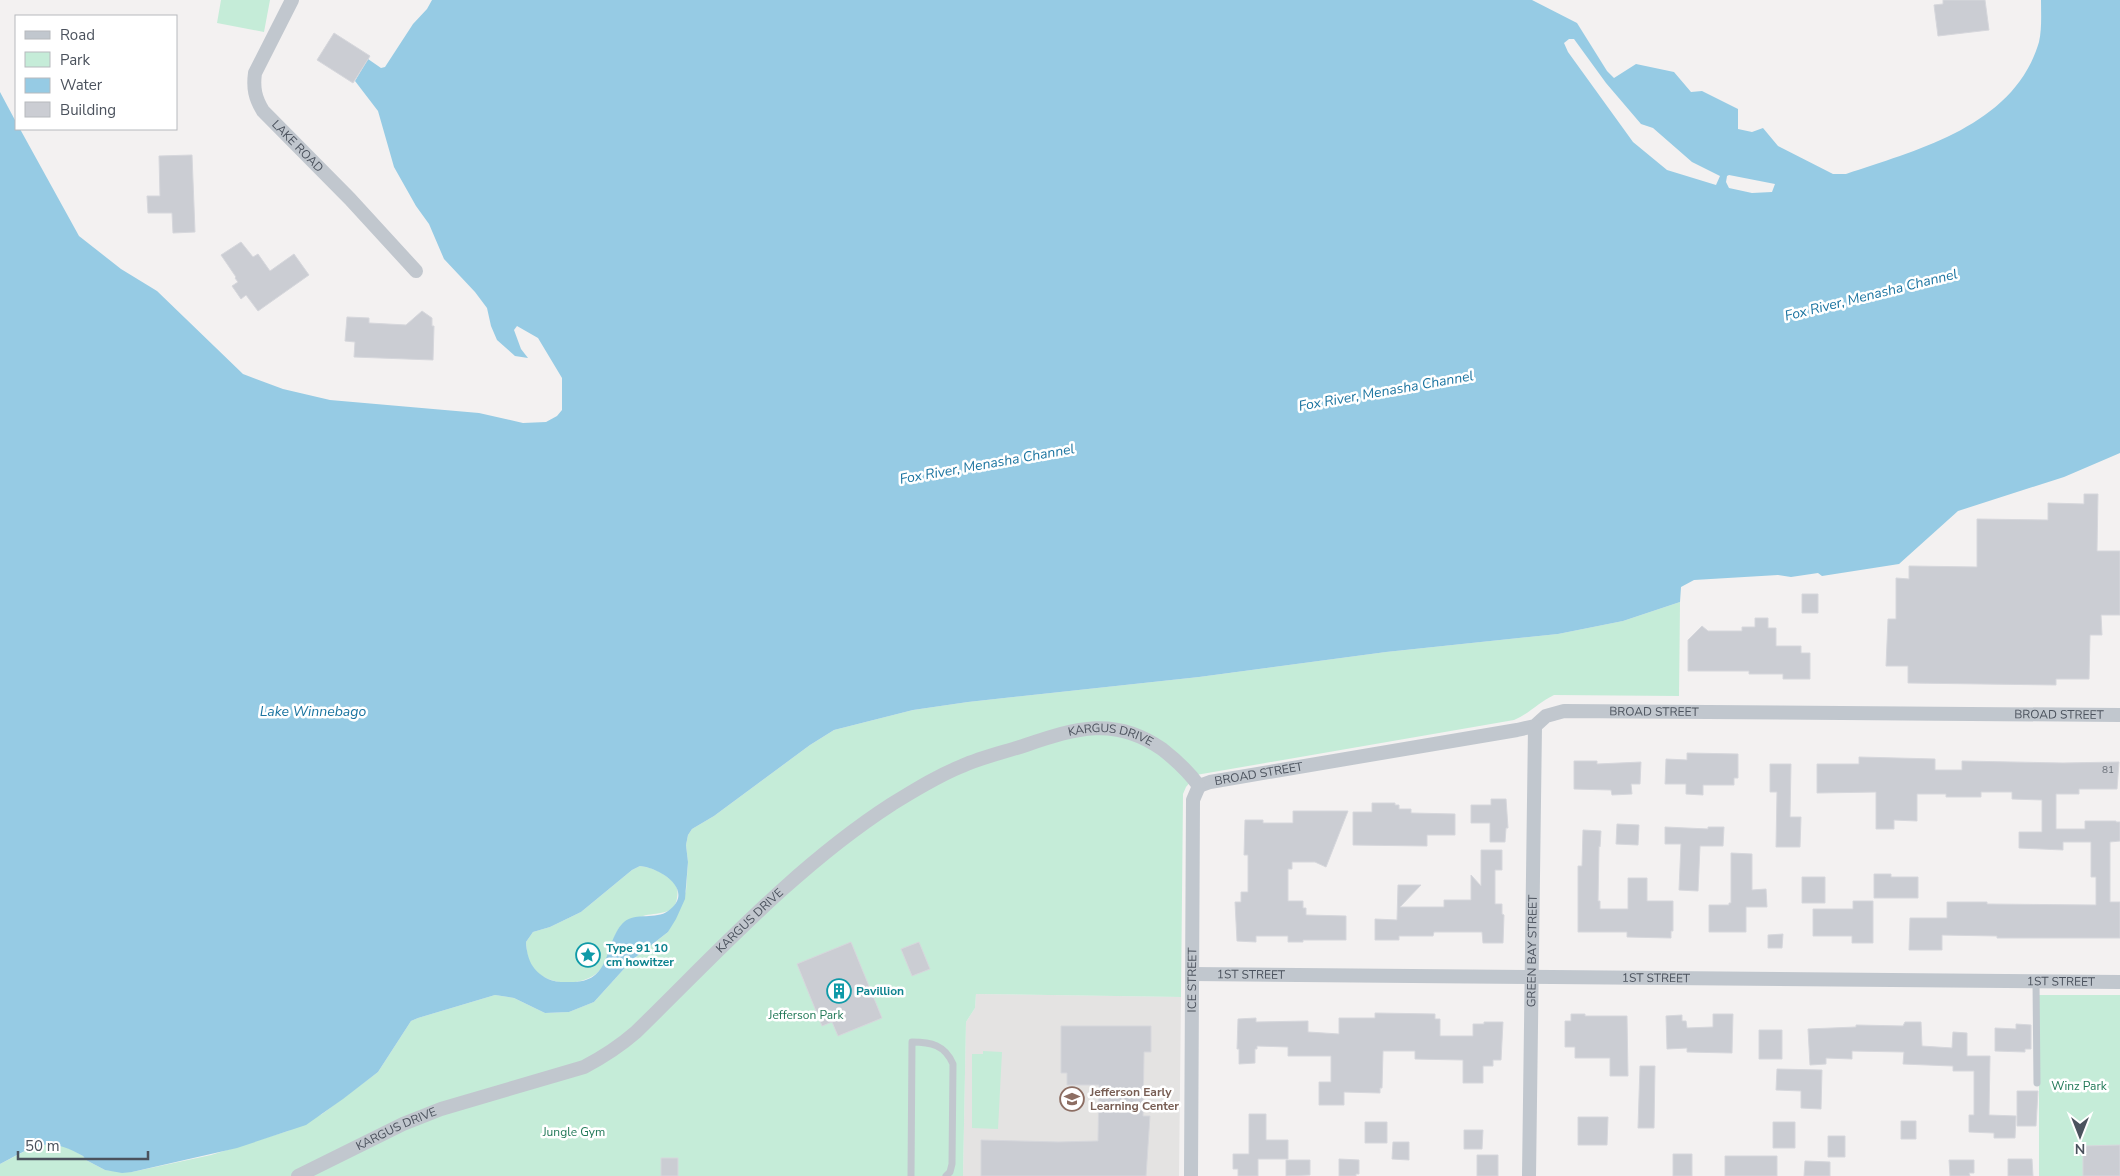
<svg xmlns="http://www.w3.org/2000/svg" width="2120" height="1176" viewBox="0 0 2120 1176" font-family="'Nunito Sans',sans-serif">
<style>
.education{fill:#e4e3e2}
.green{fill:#c5ecd8}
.water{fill:#96cbe4;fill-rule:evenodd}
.building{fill:#cbcdd3;stroke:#d6d7dc}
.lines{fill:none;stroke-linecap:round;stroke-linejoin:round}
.service{stroke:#c1c7ce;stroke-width:7}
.minor{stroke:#c1c7ce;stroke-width:14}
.labels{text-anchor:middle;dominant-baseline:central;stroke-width:5;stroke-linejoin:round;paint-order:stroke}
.number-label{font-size:10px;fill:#6b717a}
.street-label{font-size:12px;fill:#4b525d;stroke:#fff}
.culture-label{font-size:12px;font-weight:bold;fill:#0d838f;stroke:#fff;text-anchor:start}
.park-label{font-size:12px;fill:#217857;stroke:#fff}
.education-label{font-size:12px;font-weight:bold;fill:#785e54;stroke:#fff;text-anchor:start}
.water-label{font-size:14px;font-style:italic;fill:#1b74a0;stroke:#fff}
</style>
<rect width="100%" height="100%" fill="#f3f1f1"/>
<path class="education" d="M976,994L1181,997L1179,1176H963L966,1022L975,1008Z"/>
<path class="green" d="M221,0H270L264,32L217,23Z
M1680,602L1679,696L1554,695C1539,702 1529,714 1514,720L1196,775L1186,787L1183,794L1181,997L976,994L975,1008L966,1022L963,1176H0V1164L35,1146L57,1144L73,1150L83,1156L86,1160L105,1170L132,1172L211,1155L288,1131L322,1114L378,1072L411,1021L418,1018L495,995L514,998L545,1013L569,1012L594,1002L632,960L668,932L686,891L688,862L686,845L688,835L692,829L714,816L810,745L834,730L913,710L968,702L1199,677L1386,652L1558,634L1623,621Z
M640,866C652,867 666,874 674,883C678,888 678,892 677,898C675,916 656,912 643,916C635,918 626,924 619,928C610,942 610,961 597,973C580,987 547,986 533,968C527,960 527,952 526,942L533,932L550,927L581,912L632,870Z
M2039,995H2120V1176H2039Z
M983,1051L1002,1052L998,1129L972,1128V1054H983Z"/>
<path class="water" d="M432,0H1532L1577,23L1607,71L1614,78L1636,64L1674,72L1691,92L1702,91L1738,109V129L1752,132L1763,128L1778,146L1833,174H1846C1919,149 2014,126 2039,42C2042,29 2041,13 2041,0H2120V453L2064,477L1958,511L1899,564L1822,576L1818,573L1791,577L1778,575L1694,580L1681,587L1680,602L1623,621L1558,634L1386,652L1199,677L968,702L913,710L834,730L810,745L714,816L692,829L688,835L686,845L688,862L685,899L676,919L668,932L632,960L594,1002L569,1012L545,1013L514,998L495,995L418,1018L411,1021L378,1072L343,1099L306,1125L237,1148L132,1172L122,1173L105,1170L86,1160L83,1156C46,1135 35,1146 0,1164V92L16,122V129H20L79,236L121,269L157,291L243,374L283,389L330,400L479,413L523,423L546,422L557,416L562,410V378L538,338L517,326L514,330L521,349L528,358L515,356L497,340L491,326L487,308L475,292L444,259L429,224L416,206L394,167L378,111L355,81L368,59L381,68L385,67L413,24L427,9ZM1569,39H1574L1606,83L1641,124L1653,128L1692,162L1720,176L1716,185L1667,170L1633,142L1568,52L1564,43ZM1729,175L1775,184L1772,192L1752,193L1729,188L1726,182L1727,176ZM640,866C661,868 696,891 668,911C656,920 636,912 624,922C604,940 613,981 574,982C565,982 556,983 548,979C532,971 527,959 526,942L533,932L550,927L581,912L632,870Z"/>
<path class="building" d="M1943,0H1985L1989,30L1938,36L1934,5L1943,4Z
M334,33L370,56L353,83L317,60Z
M192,155L195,232L173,233L172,213H148L147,196H160L159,156Z
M241,242L253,257L258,254L270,271L294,254L309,275L258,311L246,295L241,299L232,286L238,282L235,278L236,277L221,255Z
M422,311L432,318V326H434L433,360L354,357L355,342L345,341L347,317L369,318V323L406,325Z
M2084,494H2098L2097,551H2120V615H2101L2102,635H2090L2089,679H2056V685L1908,683V666H1886L1888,619H1896V578L1909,579V566L1977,567V519L2048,520V503L2084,504Z
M1802,594H1818V613H1802Z
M1755,618H1768V628H1776V646H1801V653H1810V679H1783V674H1749V671H1688V640L1702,626L1708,631H1742V627H1755Z
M1687,753L1738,754V778H1734V785H1703V795L1686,794V784H1665L1666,759L1687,760Z
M1859,757L1935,759V770H1962V761L2063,763L2119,762L2117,789H2079V794H2056V829H2085V821H2116V822H2120V841L2110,842V902H2120V938H1997V936L1942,935V950H1909L1910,918H1947V902H1987V904L2096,905V877H2091V842H2063V850L2019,848V832H2042V800L2012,799V792H1981V797H1946V794H1917V821L1894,820V829H1876V792L1817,793V764H1859Z
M1574,761H1597V764L1641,762L1640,784H1631L1632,794L1612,795L1611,790L1574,789Z
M1770,764H1791L1790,817H1801L1800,847H1776L1777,792H1770Z
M1491,799H1506L1508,828H1506L1505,842H1490V823H1471V805H1491Z
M1372,803H1395V805H1399V809H1411V813L1455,814V835H1427V846L1353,845V812H1372Z
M1293,811H1348L1326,867L1315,862H1292V869H1288V901H1303V908H1306V915L1346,916V940H1303V942H1288V936H1256V942L1237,941L1235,902H1241V892H1248V855H1244L1245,820H1263V823H1293Z
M1617,824L1639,825L1638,845L1616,844Z
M1665,827L1708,829V827H1724L1723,846H1700L1698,891L1679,890L1681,844H1665Z
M1583,830L1601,831L1600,847L1599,846L1598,901H1600V909H1628V878H1647V901H1673V931H1671V938L1627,937V932H1578V866H1582Z
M1481,850H1502V870H1495V904H1502V914L1504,915L1503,943H1483L1482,932H1434L1433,936H1399V940H1375V919L1397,920L1398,885H1421L1400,907H1444V900H1471V875L1481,886Z
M1731,853L1752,854V890L1766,889L1767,907H1746V932H1709V905H1729V903H1731Z
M1874,874H1891V877H1918V898H1874Z
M1802,877H1825V903H1802Z
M1853,901H1873V943H1852V936H1813V909H1853Z
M1783,934L1782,948H1768V935Z
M851,942L882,1018L838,1036L832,1022L822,1026L797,964Z
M919,942L930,969L912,976L901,949Z
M1375,1013L1435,1014V1019H1440V1036H1473V1024H1484V1022H1503L1501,1060H1493V1066H1483V1083H1463V1060L1415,1059V1051H1383L1382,1088H1380V1093L1344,1092V1105H1319V1082H1331V1056H1288V1047L1257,1046V1049H1255V1063L1239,1064V1049H1237L1238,1019L1256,1018V1022L1308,1021V1032L1339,1034V1018H1375Z
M1571,1014H1585V1016H1627L1628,1076H1610V1058H1575V1047H1565V1021H1571Z
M1713,1014H1733L1732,1053L1687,1052V1048L1667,1049L1666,1016L1682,1015V1021H1686L1687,1028L1713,1027Z
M1905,1022H1921L1922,1046L1952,1048L1953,1032L1967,1033V1056H1990L1989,1115L2016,1116L2015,1138H1994V1133L1969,1132V1115H1974V1071H1953V1066L1903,1064L1904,1052L1852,1051V1059L1826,1058V1064L1810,1065L1808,1029L1856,1027V1025L1903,1026Z
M2016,1024L2031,1025V1049H2025V1052L1995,1051V1028L2016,1029Z
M1061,1026H1151V1052H1144L1143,1116H1150L1146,1176H981V1140L1059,1142L1098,1141L1099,1085H1067V1073H1061Z
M1759,1030H1782V1059H1759Z
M1640,1066H1655L1654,1128H1638Z
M1777,1069L1822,1070L1821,1109L1801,1108V1091L1776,1090Z
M2017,1091H2038L2036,1126H2017Z
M1249,1114H1266V1140H1288V1159H1258V1176H1238V1169H1233V1154H1249Z
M1578,1117H1608L1607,1145H1578Z
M1901,1121H1916V1139H1901Z
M1365,1122H1387V1143H1365Z
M1773,1122H1795V1148H1773Z
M1464,1130H1483L1482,1149H1464Z
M1828,1136H1845V1157H1828Z
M1393,1142H1409V1160L1392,1159Z
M2120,1145V1176H2083V1146Z
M1673,1154H1692V1176H1673Z
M1477,1155H1498V1176H1477Z
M1725,1156H1777V1176H1725Z
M661,1158H678V1176H661Z
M1339,1159L1359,1160V1174H1356V1176H1339Z
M2008,1159H2032L2033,1176H2008Z
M1286,1160H1310V1175L1286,1176Z
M1949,1160H1974V1173H1969L1970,1176H1950Z
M1805,1161L1830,1162V1176H1804Z"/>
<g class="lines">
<path class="service" d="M2036,982L2037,1083
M911,1176L912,1042C931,1042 945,1045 953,1064L952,1164L950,1172L946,1176"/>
<g class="minor">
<path id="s1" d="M292,0L255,73C253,88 255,98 263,111L350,199L416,271"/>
<path id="s2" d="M1199,786L1210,782L1517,730L1535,726L1546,716L1564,711L2120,715"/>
<path id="s3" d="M1192,974L2120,982"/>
<path id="s4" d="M298,1176L403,1124L441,1109L584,1067C603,1057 620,1046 636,1032C718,952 796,866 892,804C915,790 937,776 962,766C982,757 1005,752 1026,745C1076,728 1115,716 1162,749C1176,760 1189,772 1199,786"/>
<path id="s5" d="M1191,1176L1193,800L1199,786"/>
<path id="s6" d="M1529,1176L1535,726"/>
</g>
</g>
<defs>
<g id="sight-ring" transform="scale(1.25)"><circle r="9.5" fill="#fff" stroke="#0f9aa8" stroke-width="1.5"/><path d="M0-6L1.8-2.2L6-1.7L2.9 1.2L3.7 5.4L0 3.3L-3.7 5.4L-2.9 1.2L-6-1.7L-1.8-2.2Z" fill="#0f9aa8"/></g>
<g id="building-ring" transform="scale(1.25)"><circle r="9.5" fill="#fff" stroke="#0f9aa8" stroke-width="1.5"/><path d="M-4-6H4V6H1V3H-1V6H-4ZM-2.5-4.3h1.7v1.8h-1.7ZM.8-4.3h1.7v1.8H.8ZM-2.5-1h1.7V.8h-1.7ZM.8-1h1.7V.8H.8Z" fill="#0f9aa8"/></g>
<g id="school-ring" transform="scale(1.25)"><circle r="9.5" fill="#fff" stroke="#8d6e63" stroke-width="1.5"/><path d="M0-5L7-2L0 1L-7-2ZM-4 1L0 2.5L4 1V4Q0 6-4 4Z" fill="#8d6e63"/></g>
</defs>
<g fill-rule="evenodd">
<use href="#sight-ring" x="588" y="955"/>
<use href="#building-ring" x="839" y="991"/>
<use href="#school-ring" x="1072" y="1099"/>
</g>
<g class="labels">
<g class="number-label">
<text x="2108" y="770">81</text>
</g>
<g class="street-label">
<text stroke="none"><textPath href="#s1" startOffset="171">LAKE ROAD</textPath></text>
<text stroke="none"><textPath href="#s2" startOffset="465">BROAD STREET</textPath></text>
<text stroke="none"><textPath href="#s2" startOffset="870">BROAD STREET</textPath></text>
<text stroke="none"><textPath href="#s4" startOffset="948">KARGUS DRIVE</textPath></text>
<text stroke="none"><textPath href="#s2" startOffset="61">BROAD STREET</textPath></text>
<text stroke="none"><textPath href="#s4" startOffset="529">KARGUS DRIVE</textPath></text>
<text stroke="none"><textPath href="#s6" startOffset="225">GREEN BAY STREET</textPath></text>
<text stroke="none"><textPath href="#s3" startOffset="59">1ST STREET</textPath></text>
<text stroke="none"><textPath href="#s3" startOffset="464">1ST STREET</textPath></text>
<text stroke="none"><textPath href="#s5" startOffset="196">ICE STREET</textPath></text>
<text stroke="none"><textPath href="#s3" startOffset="869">1ST STREET</textPath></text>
<text stroke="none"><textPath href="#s4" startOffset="109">KARGUS DRIVE</textPath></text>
</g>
<g class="culture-label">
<text x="606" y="948">Type 91 10<tspan x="606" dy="14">cm howitzer</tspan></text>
<text x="856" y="991">Pavillion</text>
</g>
<g class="park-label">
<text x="806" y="1015">Jefferson Park</text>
<text x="2079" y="1086">Winz Park</text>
<text x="574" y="1132">Jungle Gym</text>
</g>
<g class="education-label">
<text x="1090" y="1092">Jefferson Early<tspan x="1090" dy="14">Learning Center</tspan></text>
</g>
<g class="water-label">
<text transform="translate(1871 295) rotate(-14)">Fox River, Menasha Channel</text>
<text transform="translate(1386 391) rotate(-10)">Fox River, Menasha Channel</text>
<text transform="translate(987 464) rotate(-10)">Fox River, Menasha Channel</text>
<text x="313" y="711">Lake Winnebago</text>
</g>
</g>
<rect x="15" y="15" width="162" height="115" fill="#ffffff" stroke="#b7babe"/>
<rect x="25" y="31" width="25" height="8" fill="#c1c7ce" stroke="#b7babe"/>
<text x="60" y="40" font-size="15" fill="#4b525d">Road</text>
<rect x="25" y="52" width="25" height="15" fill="#c5ecd8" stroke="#b7babe"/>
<text x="60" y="65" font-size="15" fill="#4b525d">Park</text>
<rect x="25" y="78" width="25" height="15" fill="#96cbe4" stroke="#b7babe"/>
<text x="60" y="90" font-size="15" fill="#4b525d">Water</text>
<rect x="25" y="102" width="25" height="15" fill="#cbcdd3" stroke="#b7babe"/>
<text x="60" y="115" font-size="15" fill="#4b525d">Building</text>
<g transform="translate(2080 1136) rotate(180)" stroke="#ffffff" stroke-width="4" paint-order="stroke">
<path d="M0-4L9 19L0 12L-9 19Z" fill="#4b525d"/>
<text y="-8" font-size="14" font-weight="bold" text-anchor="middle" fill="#4b525d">N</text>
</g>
<path d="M18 1151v8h130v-8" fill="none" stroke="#4b525d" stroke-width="2.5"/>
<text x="25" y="1151" font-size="15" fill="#4b525d" stroke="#ffffff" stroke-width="4" paint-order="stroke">50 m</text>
</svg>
